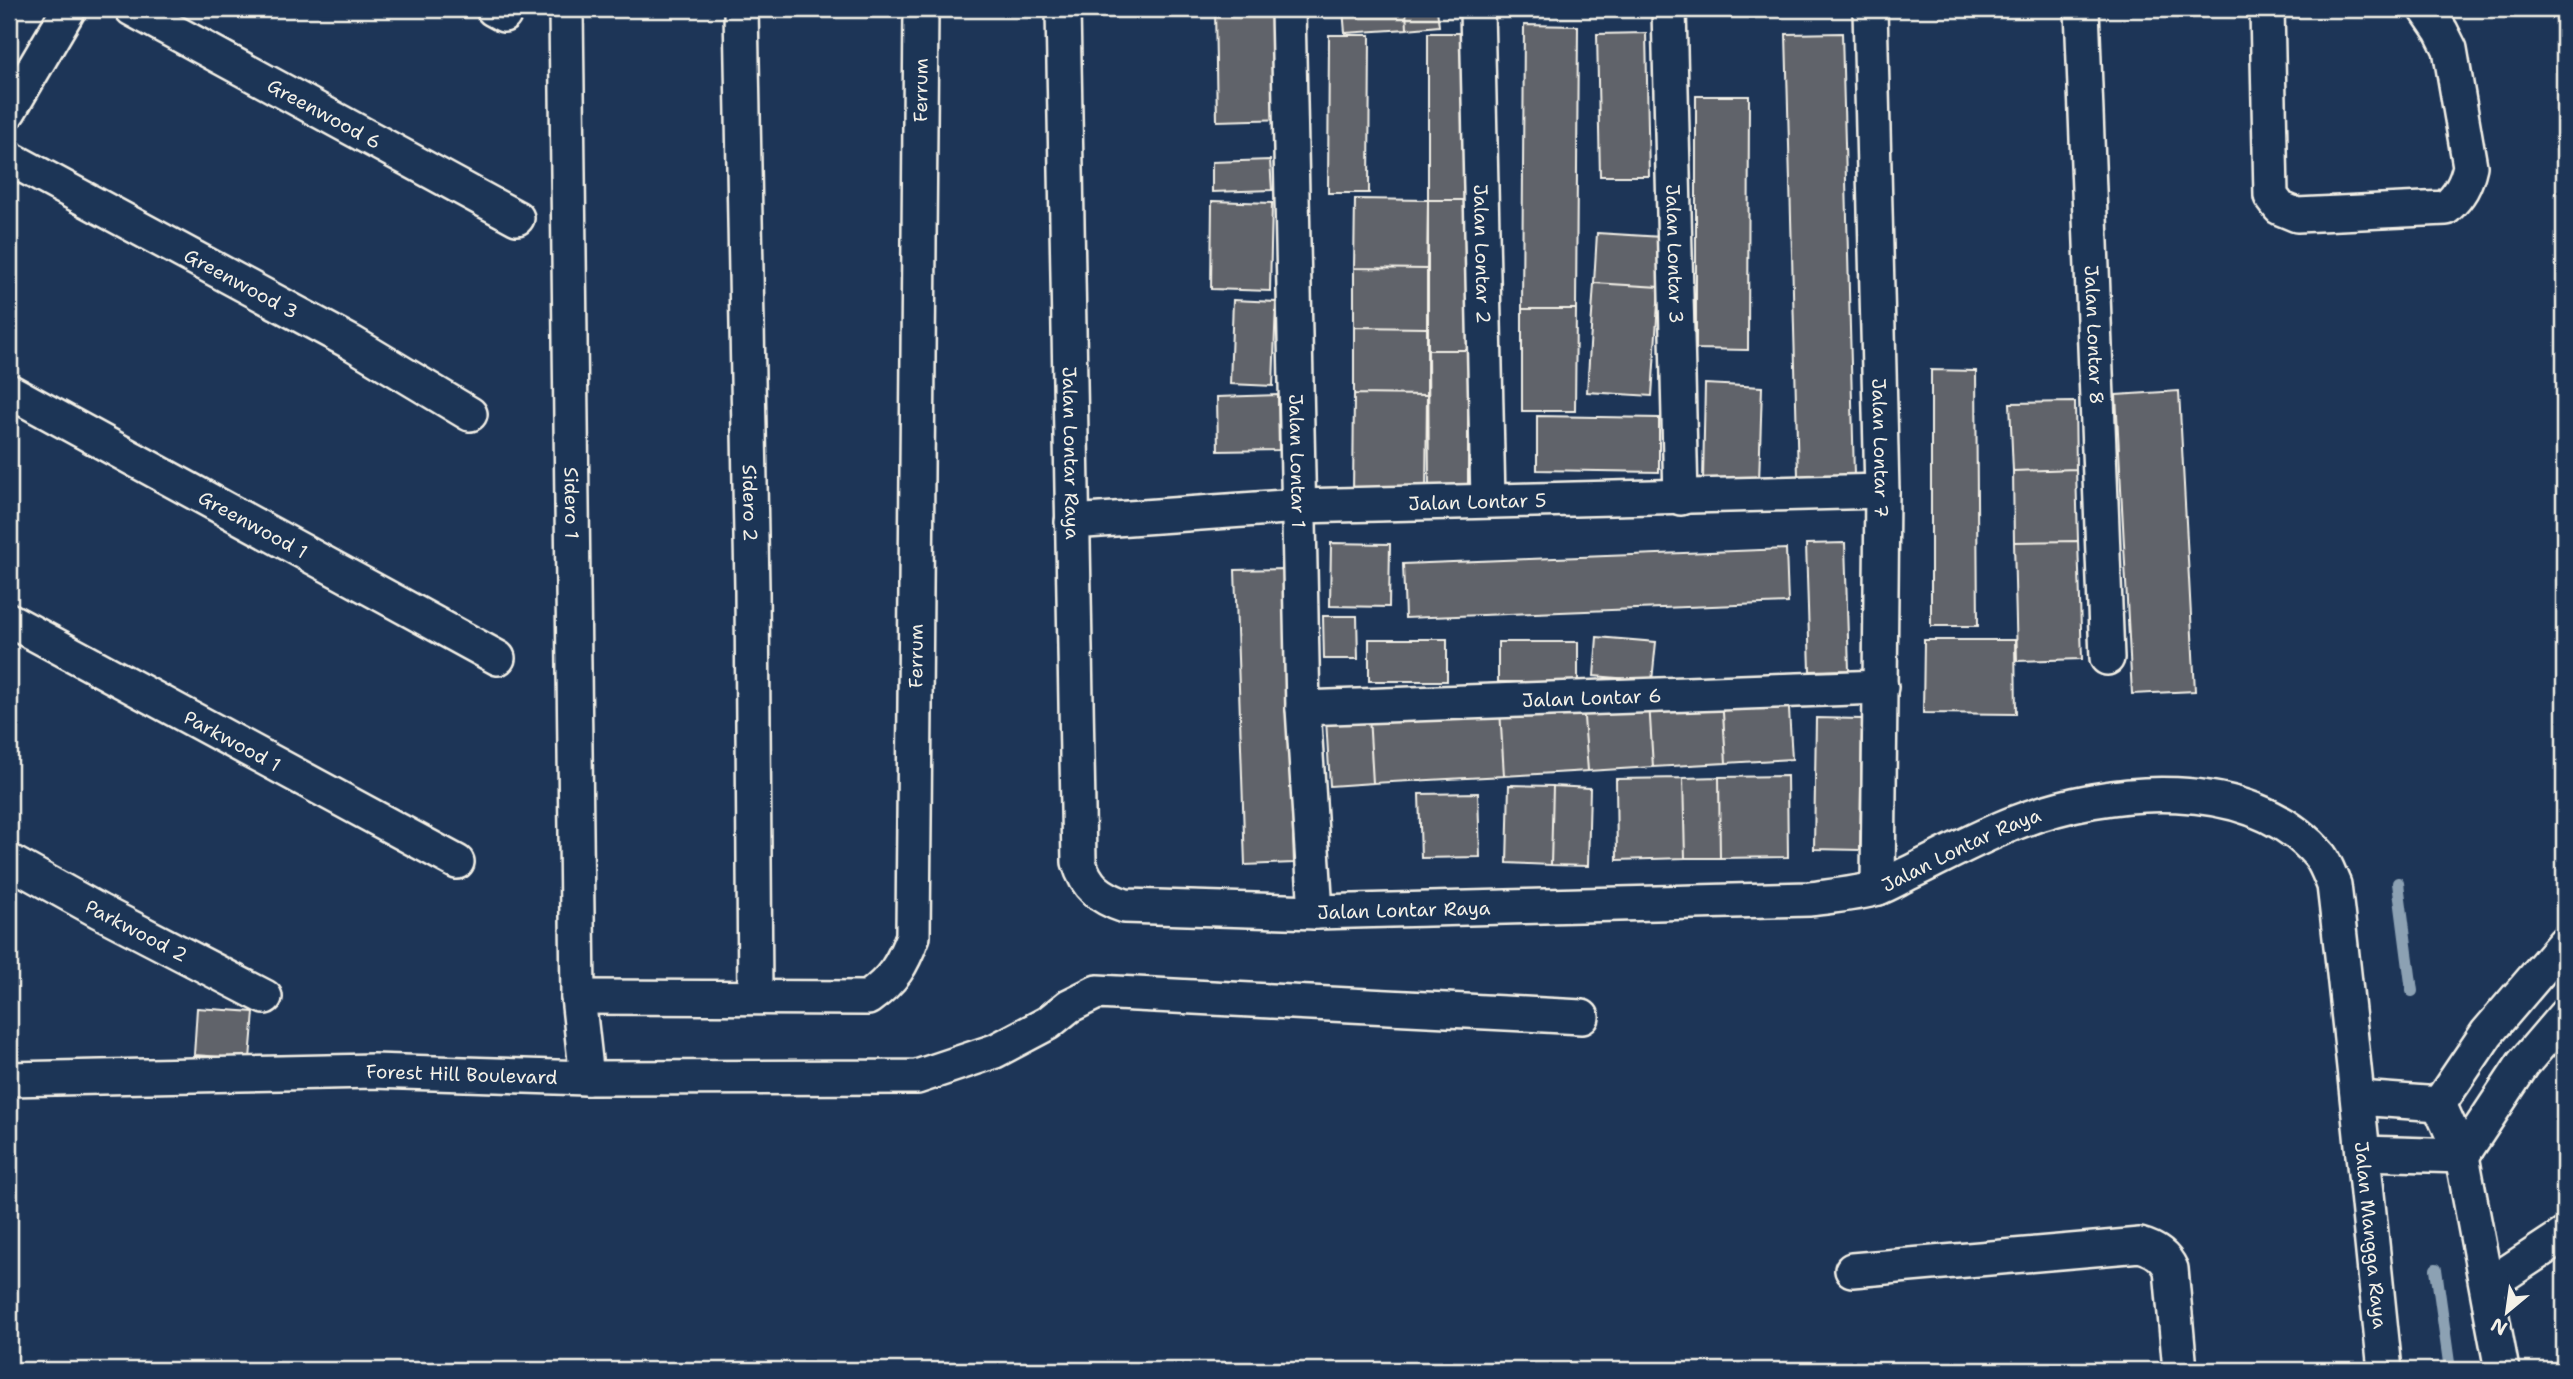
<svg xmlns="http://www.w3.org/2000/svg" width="2573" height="1379" viewBox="0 0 2573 1379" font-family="'Shantell Sans',sans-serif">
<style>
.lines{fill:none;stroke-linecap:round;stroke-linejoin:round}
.stream{stroke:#8ca1b3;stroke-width:12}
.building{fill:#61636b;stroke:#f4f1e8;stroke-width:2}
.street-casing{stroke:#f4f1e8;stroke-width:38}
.street{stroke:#1d3557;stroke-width:33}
.labels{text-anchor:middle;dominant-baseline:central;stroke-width:7;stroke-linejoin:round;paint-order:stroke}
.street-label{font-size:19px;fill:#f4f1e8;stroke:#1d3557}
</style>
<rect width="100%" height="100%" fill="#1d3557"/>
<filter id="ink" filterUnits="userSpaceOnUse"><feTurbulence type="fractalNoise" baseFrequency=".0143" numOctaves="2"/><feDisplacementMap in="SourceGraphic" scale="14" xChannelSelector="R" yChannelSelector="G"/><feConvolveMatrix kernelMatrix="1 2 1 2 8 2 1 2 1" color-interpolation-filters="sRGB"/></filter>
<g filter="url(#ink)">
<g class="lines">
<path class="stream" d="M2398,883L2412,991
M2436,1269L2450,1370"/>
</g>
<path class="building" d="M1215,9H1283L1286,119L1217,121Z
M1343,9H1406L1407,29L1345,33Z
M1406,9H1437L1439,26L1407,29Z
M1524,25L1578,26L1576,309H1522Z
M1428,33H1466L1467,200H1428Z
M1646,33L1649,176H1600L1597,34Z
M1842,33L1854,475L1798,476L1786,34Z
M1329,35H1370L1369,193H1328Z
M1696,96H1749L1748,350L1696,349Z
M1270,160L1272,190L1212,192V162Z
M1355,199L1428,200L1427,269L1354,268Z
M1428,200H1467L1468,350H1428Z
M1212,201L1272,203L1270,291L1211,289Z
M1597,233L1662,237L1659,287L1594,283Z
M1354,268L1427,269V328L1354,327Z
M1594,283L1659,287L1652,396L1587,392Z
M1233,300L1276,302L1273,386L1230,384Z
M1522,309H1576L1575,411H1522Z
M1354,327L1427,328V395L1354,394Z
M1428,350H1468V493H1429Z
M1931,370L1976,371L1978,626H1931Z
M1705,384L1762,387L1759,482L1703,480Z
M2179,391L2195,691L2132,694L2116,395Z
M1354,394L1427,395L1426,495L1353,494Z
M1278,395L1279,450L1218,451L1217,397Z
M2075,402L2076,469L2013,471L2010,403Z
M1537,416L1659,418V472L1537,470Z
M2076,469L2078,541L2014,542L2013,471Z
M2078,541L2082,659L2017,661L2014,542Z
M1331,543L1390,544L1389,607L1330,606Z
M1845,543L1849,670L1810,671L1806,544Z
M1786,549L1788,603L1405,618L1403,564Z
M1284,569L1294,863L1245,865L1235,570Z
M1323,616H1357L1358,659H1324Z
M1597,637L1656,642L1652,681L1594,676Z
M1369,639H1447V681H1369Z
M1924,640H2015L2016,714L1923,713Z
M1498,642H1578V682H1498Z
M1788,693L1792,759L1726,763L1722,696Z
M1722,696L1726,763L1653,767L1649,701Z
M1649,701L1653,767L1588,771L1583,704Z
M1583,704L1588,771L1504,776L1500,709Z
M1500,709L1504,776L1373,783L1369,716Z
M1369,716L1373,783L1330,786L1326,719Z
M1816,718L1862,719L1860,850L1814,849Z
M1787,776L1788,857L1720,858L1719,777Z
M1719,777L1720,858H1685L1683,778Z
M1683,778L1685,858L1617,860L1616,779Z
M1509,785L1553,786L1551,865L1507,863Z
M1553,786L1590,788L1588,866L1551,865Z
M1478,793L1480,857L1421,858L1419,794Z
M197,1008L254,1012L250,1059L194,1055Z"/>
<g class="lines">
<g class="street-casing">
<g id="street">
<path id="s1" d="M132,9L517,218"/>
<path d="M493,9L504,15"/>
<path id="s2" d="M566,9L578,997L587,1078"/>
<path id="s3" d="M741,9L752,588L755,997"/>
<path id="s4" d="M1063,9L1079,862C1086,887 1101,898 1125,906L1316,912L1810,899C1832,896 1856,894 1878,888C1889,884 1900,877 1911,872C1946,855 1980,836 2017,822C2107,787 2251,773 2320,856C2326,864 2330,876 2334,885C2353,1046 2368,1208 2385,1370"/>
<path id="s5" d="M1288,9L1303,708L1316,912"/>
<path id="s6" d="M1477,9L1488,500"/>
<path id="s7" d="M1669,9L1681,498"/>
<path id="s8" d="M1870,9L1882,491L1878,888"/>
<path id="s9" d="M2082,9L2107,658"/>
<path d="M2267,9L2271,196L2280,208L2297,215L2446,208C2460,195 2466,184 2470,166L2450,49L2441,31L2426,9"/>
<path d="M9,111L69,9"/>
<path id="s10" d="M9,158L352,343L470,414"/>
<path id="s11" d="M9,391L498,658"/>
<path id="s12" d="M1072,522L1299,506L1882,491"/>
<path id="s13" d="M9,620L457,862"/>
<path id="s14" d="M1303,708L1881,687"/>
<path id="s15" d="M9,861L99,911L265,997"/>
<path id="s16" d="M578,997L868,998C894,979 902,965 913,936L921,9"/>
<path id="s17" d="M9,1079L373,1071L587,1078L917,1077L995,1051L1048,1023L1069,1006L1097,992L1582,1017"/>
<path d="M2359,1098L2439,1104L2487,1033L2564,943"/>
<path d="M2439,1104L2462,1156L2502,1370"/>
<path d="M2363,1153L2462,1156L2523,1064L2564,1016"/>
<path d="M1852,1270L2140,1245C2155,1249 2165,1256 2171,1269L2180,1370"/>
<path d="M2487,1286L2564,1235"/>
</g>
</g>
<use href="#street" class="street"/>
</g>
</g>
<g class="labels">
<g class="street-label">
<text stroke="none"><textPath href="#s16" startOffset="1214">Ferrum</textPath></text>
<text stroke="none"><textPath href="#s1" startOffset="219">Greenwood 6</textPath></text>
<text stroke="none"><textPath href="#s7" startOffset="245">Jalan Lontar 3</textPath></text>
<text stroke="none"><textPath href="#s6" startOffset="245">Jalan Lontar 2</textPath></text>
<text stroke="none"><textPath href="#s10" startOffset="264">Greenwood 3</textPath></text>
<text stroke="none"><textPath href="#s9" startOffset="326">Jalan Lontar 8</textPath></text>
<text stroke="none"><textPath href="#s8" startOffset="439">Jalan Lontar 7</textPath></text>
<text stroke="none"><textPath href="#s4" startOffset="444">Jalan Lontar Raya</textPath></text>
<text stroke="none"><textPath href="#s5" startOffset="452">Jalan Lontar 1</textPath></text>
<text stroke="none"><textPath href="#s12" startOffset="406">Jalan Lontar 5</textPath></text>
<text stroke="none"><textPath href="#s2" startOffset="494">Sidero 1</textPath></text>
<text stroke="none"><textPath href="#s3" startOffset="494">Sidero 2</textPath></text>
<text stroke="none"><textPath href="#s11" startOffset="278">Greenwood 1</textPath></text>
<text stroke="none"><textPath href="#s16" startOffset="648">Ferrum</textPath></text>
<text stroke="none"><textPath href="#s14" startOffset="289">Jalan Lontar 6</textPath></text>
<text stroke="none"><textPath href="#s13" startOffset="254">Parkwood 1</textPath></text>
<text stroke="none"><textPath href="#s4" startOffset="1766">Jalan Lontar Raya</textPath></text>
<text stroke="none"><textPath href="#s4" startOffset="1199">Jalan Lontar Raya</textPath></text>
<text stroke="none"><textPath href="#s15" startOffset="145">Parkwood 2</textPath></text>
<text stroke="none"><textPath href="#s17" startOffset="453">Forest Hill Boulevard</textPath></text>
<text stroke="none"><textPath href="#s4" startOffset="2536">Jalan Mangga Raya</textPath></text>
</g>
</g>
<rect width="2573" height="1379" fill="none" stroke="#1d3557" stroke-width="35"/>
<rect x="18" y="18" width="2538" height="1344" fill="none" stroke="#f4f1e8" stroke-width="2.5" filter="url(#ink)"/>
<g transform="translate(2507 1312) rotate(209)" stroke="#1d3557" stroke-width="5" paint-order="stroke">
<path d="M0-5L12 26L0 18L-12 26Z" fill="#f4f1e8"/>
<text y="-10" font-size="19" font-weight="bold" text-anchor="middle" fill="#f4f1e8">N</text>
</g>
</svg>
